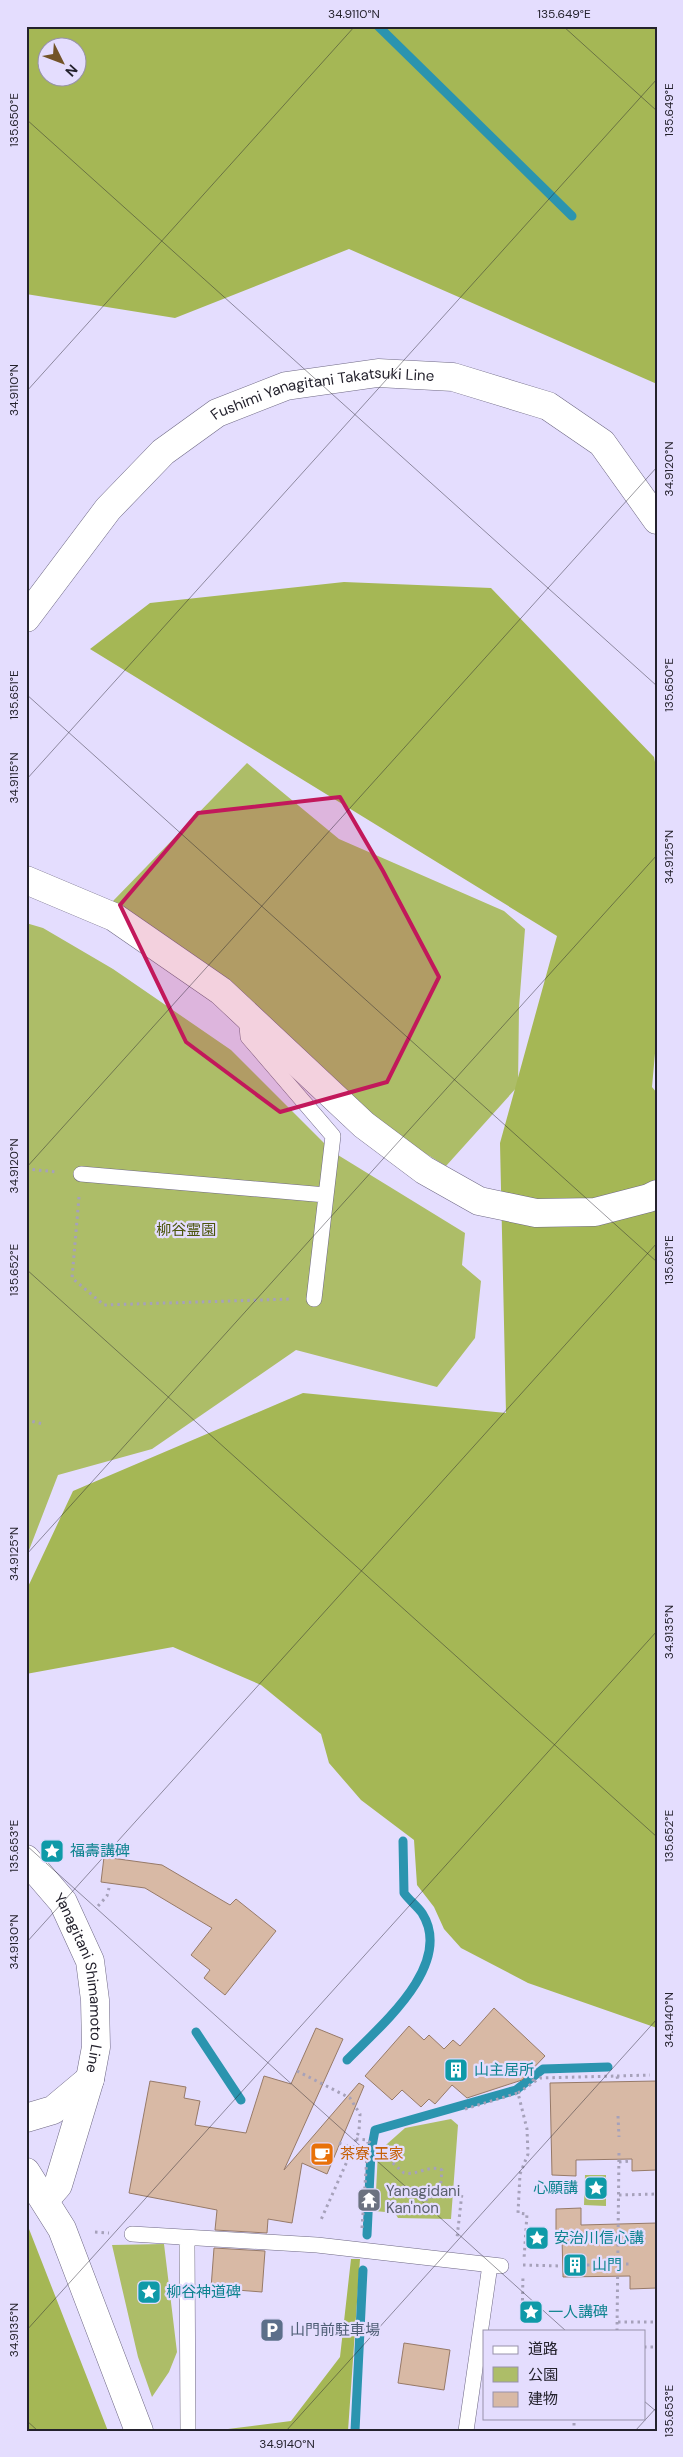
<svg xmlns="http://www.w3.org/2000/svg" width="683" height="2457" viewBox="0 0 683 2457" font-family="'DM Sans','Noto Sans JP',sans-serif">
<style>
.green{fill:#adbd68}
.forest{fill:#a5b755;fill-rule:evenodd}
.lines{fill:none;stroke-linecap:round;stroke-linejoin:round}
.stream{stroke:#2b94af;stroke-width:9}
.building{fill:#d8b9a5;stroke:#977a68}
.lane-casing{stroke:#6f6985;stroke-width:16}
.street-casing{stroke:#6f6985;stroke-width:29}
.secondary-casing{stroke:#6f6985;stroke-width:29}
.primary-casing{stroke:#6f6985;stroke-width:29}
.path{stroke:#a6a1ba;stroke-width:3;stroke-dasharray:2.5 4;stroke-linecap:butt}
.lane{stroke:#fff;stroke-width:15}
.street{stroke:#fff;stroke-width:28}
.secondary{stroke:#fff;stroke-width:28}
.primary{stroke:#fff;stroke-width:28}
.marked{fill:#c2185b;fill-opacity:0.2;stroke:#c2185b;stroke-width:4;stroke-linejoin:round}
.ticks{fill:none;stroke:#24222d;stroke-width:1;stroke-opacity:0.45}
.labels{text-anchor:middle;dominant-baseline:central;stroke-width:4.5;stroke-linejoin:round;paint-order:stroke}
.street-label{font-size:15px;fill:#24222d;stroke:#e4ddfe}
.park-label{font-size:15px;fill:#4b550c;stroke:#e4ddfe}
.culture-label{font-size:15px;fill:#0d838f;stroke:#e4ddfe;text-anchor:start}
.food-label{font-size:15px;fill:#c56008;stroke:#e4ddfe;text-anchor:start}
.worship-label{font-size:15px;fill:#5b616d;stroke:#e4ddfe;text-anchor:start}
.service-label{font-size:15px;fill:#4e5e75;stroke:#e4ddfe;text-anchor:start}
.neatline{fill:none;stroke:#24222d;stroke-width:2}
.ticks-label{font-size:12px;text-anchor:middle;fill:#24222d}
</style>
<rect width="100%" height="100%" fill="#e4ddfe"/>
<path class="green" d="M247,763L339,839L504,911L525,929L519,1007L518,1086L446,1166L359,1113L256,1011L113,901Z
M26,923L43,928L113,969L231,1050L333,1152L465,1233L462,1265L481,1281L475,1338L437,1387L296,1350L152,1449L58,1475L26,1558Z
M451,2119L458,2125L451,2219L398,2218L395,2213L375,2211L378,2152L405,2128Z
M585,2175H606V2206L584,2205Z
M164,2244L177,2352L169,2372L152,2397L138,2357L112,2245Z"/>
<path class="forest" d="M26,26H657V384L349,249L175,318L26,294ZM48,48H78V78H48Z
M344,582L491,588L654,757L657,772V1031L652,1087L657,1093V2028L528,1983L461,1948L444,1929L434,1907L417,1885L414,1840L361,1800L329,1763L321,1734L261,1685L173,1647L26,1674V1591L73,1491L303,1393L506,1413L500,1143L557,936L90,649L150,603Z
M26,2226L29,2229L108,2431H26Z
M351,2259H360L348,2431H212L291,2421L340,2357Z"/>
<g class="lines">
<path class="stream" d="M378,26L572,216
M196,2032L241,2100
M347,2060C379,2027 455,1965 422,1913C417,1906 409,1900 404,1893L403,1841
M367,2235L371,2152L375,2130L516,2090L543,2069L608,2067
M355,2431L363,2270"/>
</g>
<path class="building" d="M104,1857L162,1865L230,1905L236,1899L276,1931L225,1995L204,1978L210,1970L191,1955L212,1928L145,1888L101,1882Z
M494,2008L545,2056L522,2080L467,2098L452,2085L435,2104L429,2099L421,2107L402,2090L392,2100L365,2076L409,2026L424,2040L429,2035L444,2049L453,2040L460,2046Z
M316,2028L343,2039L284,2170L359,2083L364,2086L327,2174L302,2163L292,2223L268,2219L267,2233L215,2230L217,2210L129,2193L150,2081L186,2087L184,2098L200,2101L195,2125L246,2133L264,2076L291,2084Z
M657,2081V2170L632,2171V2159L576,2160V2176L552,2175L550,2083Z
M581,2208V2225L657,2223V2288L630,2289V2276L563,2277L562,2237H556V2209Z
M214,2248L265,2251L262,2292L211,2288Z
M404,2343L450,2350L444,2390L398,2383Z"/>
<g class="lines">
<g class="lane-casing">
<path id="lane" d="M246,1015L248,1037L333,1136L314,1299
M81,1174L326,1195
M132,2234L317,2245L501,2266
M187,2245L188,2431
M466,2431L490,2265"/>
</g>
<g class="street-casing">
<path id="street" d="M26,880L114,917L221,991L364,1125L424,1170L479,1201L536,1213L595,1212L649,1198L657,1194"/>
</g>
<g class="secondary-casing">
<g id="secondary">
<path id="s1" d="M26,1859L63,1902L90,1961L95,2000L96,2047L90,2079L58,2185L45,2200"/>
<path d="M26,2118L53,2110L90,2079"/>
</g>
</g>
<g class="primary-casing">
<g id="primary">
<path id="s2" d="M26,618L108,509L163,452L217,413L286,386L378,373L453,377L548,406L602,443L657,520"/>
<path d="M26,2172L62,2229L139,2431"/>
</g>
</g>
<path class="path" d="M26,1169L58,1172
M79,1197L72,1278L104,1305L292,1299
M26,1420L43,1424
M98,1906L107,1896L109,1888
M297,2071L350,2098L360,2114L359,2131L353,2148L320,2222
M528,2074L534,2081
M617,2076L650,2075
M518,2093L540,2078L617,2076L618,2082
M465,2109L518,2093L527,2129L528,2154L520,2174L518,2213L527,2214L524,2259
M618,2116L619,2137
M356,2139L367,2140L404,2173C417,2176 429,2164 442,2170L440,2191L435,2196L427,2198L423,2214
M339,2143L353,2148
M619,2162L632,2161
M438,2193H462L457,2238
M619,2195L657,2194
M362,2228L368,2142
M95,2232L109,2233
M523,2265L562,2266
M587,2265L629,2264
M522,2320L523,2275
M618,2322H657
M617,2331L619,2151
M644,2347H657
M574,2423V2431"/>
<use href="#lane" class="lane"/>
<use href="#street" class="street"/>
<use href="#secondary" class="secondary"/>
<use href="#primary" class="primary"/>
</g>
<path class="marked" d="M340,797L383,871L439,977L387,1082L280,1112L186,1042L120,905L198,813Z"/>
<path class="ticks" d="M563,26L657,111M26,119L657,686M26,392L355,26M26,694L657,1262M26,780L657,79M26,1168L657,467M26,1269L657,1837M26,1555L657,855M26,1845L566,2331M26,1943L657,1243M26,2331L657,1631M644,2401L657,2412M26,2420L38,2431M286,2431L657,2019M635,2431L657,2407"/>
<defs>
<g id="sight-square" transform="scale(1.25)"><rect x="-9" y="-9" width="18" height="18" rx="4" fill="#0f9aa8" stroke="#e4ddfe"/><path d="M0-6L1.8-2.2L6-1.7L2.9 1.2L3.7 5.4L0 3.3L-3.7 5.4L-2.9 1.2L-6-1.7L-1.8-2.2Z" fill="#fff"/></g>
<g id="building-square" transform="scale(1.25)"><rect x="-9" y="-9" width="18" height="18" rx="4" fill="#0f9aa8" stroke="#e4ddfe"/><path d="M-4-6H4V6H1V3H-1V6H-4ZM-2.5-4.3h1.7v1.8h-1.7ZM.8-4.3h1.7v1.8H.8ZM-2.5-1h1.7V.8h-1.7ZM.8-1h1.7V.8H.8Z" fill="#fff"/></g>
<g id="cafe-square" transform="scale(1.25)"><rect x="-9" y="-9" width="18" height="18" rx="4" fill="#e8710a" stroke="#e4ddfe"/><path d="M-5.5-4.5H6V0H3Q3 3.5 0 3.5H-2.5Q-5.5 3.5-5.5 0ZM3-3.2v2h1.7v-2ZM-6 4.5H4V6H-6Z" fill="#fff"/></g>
<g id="temple-square" transform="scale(1.25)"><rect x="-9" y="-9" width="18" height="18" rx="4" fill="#6b7280" stroke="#e4ddfe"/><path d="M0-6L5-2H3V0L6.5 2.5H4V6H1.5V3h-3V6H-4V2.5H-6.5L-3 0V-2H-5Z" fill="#fff"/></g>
<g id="parking-square" transform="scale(1.25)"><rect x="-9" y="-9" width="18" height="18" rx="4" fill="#5c6f8a" stroke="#e4ddfe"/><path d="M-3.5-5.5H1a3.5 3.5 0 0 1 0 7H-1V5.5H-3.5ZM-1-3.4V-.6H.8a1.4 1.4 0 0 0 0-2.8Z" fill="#fff"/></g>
</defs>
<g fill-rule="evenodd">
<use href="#sight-square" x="52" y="1851"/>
<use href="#building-square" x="456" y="2070"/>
<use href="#cafe-square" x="322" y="2154"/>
<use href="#sight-square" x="596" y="2188"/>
<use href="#temple-square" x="369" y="2200"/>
<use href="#sight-square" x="537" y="2238"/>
<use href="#building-square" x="575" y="2265"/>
<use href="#sight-square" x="149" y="2292"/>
<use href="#sight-square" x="531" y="2312"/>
<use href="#parking-square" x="272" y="2330"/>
</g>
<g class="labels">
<g class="street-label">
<text stroke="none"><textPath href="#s2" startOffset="391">Fushimi Yanagitani Takatsuki Line</textPath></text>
<text stroke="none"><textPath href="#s1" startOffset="141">Yanagitani Shimamoto Line</textPath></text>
</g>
<g class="park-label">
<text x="186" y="1230">柳谷霊園</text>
</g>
<g class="culture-label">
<text x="70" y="1851">福壽講碑</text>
<text x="474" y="2070">山主居所</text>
<text x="578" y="2188" text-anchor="end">心願講</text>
<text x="554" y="2238">安治川信心講</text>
<text x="592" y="2265">山門</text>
<text x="166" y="2292">柳谷神道碑</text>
<text x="548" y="2312">一人講碑</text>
</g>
<g class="food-label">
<text x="340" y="2154">茶寮 玉家</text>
</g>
<g class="worship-label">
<text x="386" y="2191">Yanagidani<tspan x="386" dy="17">Kan'non</tspan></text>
</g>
<g class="service-label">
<text x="290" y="2330">山門前駐車場</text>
</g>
</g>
<rect width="683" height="2457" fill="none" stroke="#e4ddfe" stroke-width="55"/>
<rect x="483" y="2330" width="162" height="90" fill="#e4ddfe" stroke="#9792aa"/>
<rect x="493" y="2346" width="25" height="8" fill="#ffffff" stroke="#9792aa"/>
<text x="528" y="2354" font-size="15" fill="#24222d">道路</text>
<rect x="493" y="2367" width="25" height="15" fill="#adbd68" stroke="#9792aa"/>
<text x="528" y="2380" font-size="15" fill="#24222d">公園</text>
<rect x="493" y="2392" width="25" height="15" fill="#d8b9a5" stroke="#9792aa"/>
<text x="528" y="2404" font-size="15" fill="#24222d">建物</text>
<g transform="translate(62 62) rotate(132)"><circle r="24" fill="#e4ddfe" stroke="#9792aa"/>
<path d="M0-4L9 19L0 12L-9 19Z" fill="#725328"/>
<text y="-8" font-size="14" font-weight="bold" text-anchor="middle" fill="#24222d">N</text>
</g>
<rect x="28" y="28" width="628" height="2402" class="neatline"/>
<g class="ticks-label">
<text x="354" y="18">34.9110°N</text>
<text x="564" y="18">135.649°E</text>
<text transform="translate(669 110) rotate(-90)" y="4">135.649°E</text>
<text transform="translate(14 120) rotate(-90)" y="4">135.650°E</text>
<text transform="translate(14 390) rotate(-90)" y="4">34.9110°N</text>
<text transform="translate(669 469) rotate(-90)" y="4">34.9120°N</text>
<text transform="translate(669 685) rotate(-90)" y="4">135.650°E</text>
<text transform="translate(14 695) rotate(-90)" y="4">135.651°E</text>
<text transform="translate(14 778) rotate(-90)" y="4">34.9115°N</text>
<text transform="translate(669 857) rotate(-90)" y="4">34.9125°N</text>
<text transform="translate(14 1166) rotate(-90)" y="4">34.9120°N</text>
<text transform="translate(669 1260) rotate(-90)" y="4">135.651°E</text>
<text transform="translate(14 1270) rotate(-90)" y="4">135.652°E</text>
<text transform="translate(14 1554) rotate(-90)" y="4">34.9125°N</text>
<text transform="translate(669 1632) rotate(-90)" y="4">34.9135°N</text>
<text transform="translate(669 1836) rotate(-90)" y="4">135.652°E</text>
<text transform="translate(14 1846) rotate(-90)" y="4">135.653°E</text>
<text transform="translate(14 1942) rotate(-90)" y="4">34.9130°N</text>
<text transform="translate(669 2020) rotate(-90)" y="4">34.9140°N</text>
<text transform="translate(14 2330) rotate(-90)" y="4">34.9135°N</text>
<text transform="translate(669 2411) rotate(-90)" y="4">135.653°E</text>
<text x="287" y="2448">34.9140°N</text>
</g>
</svg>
